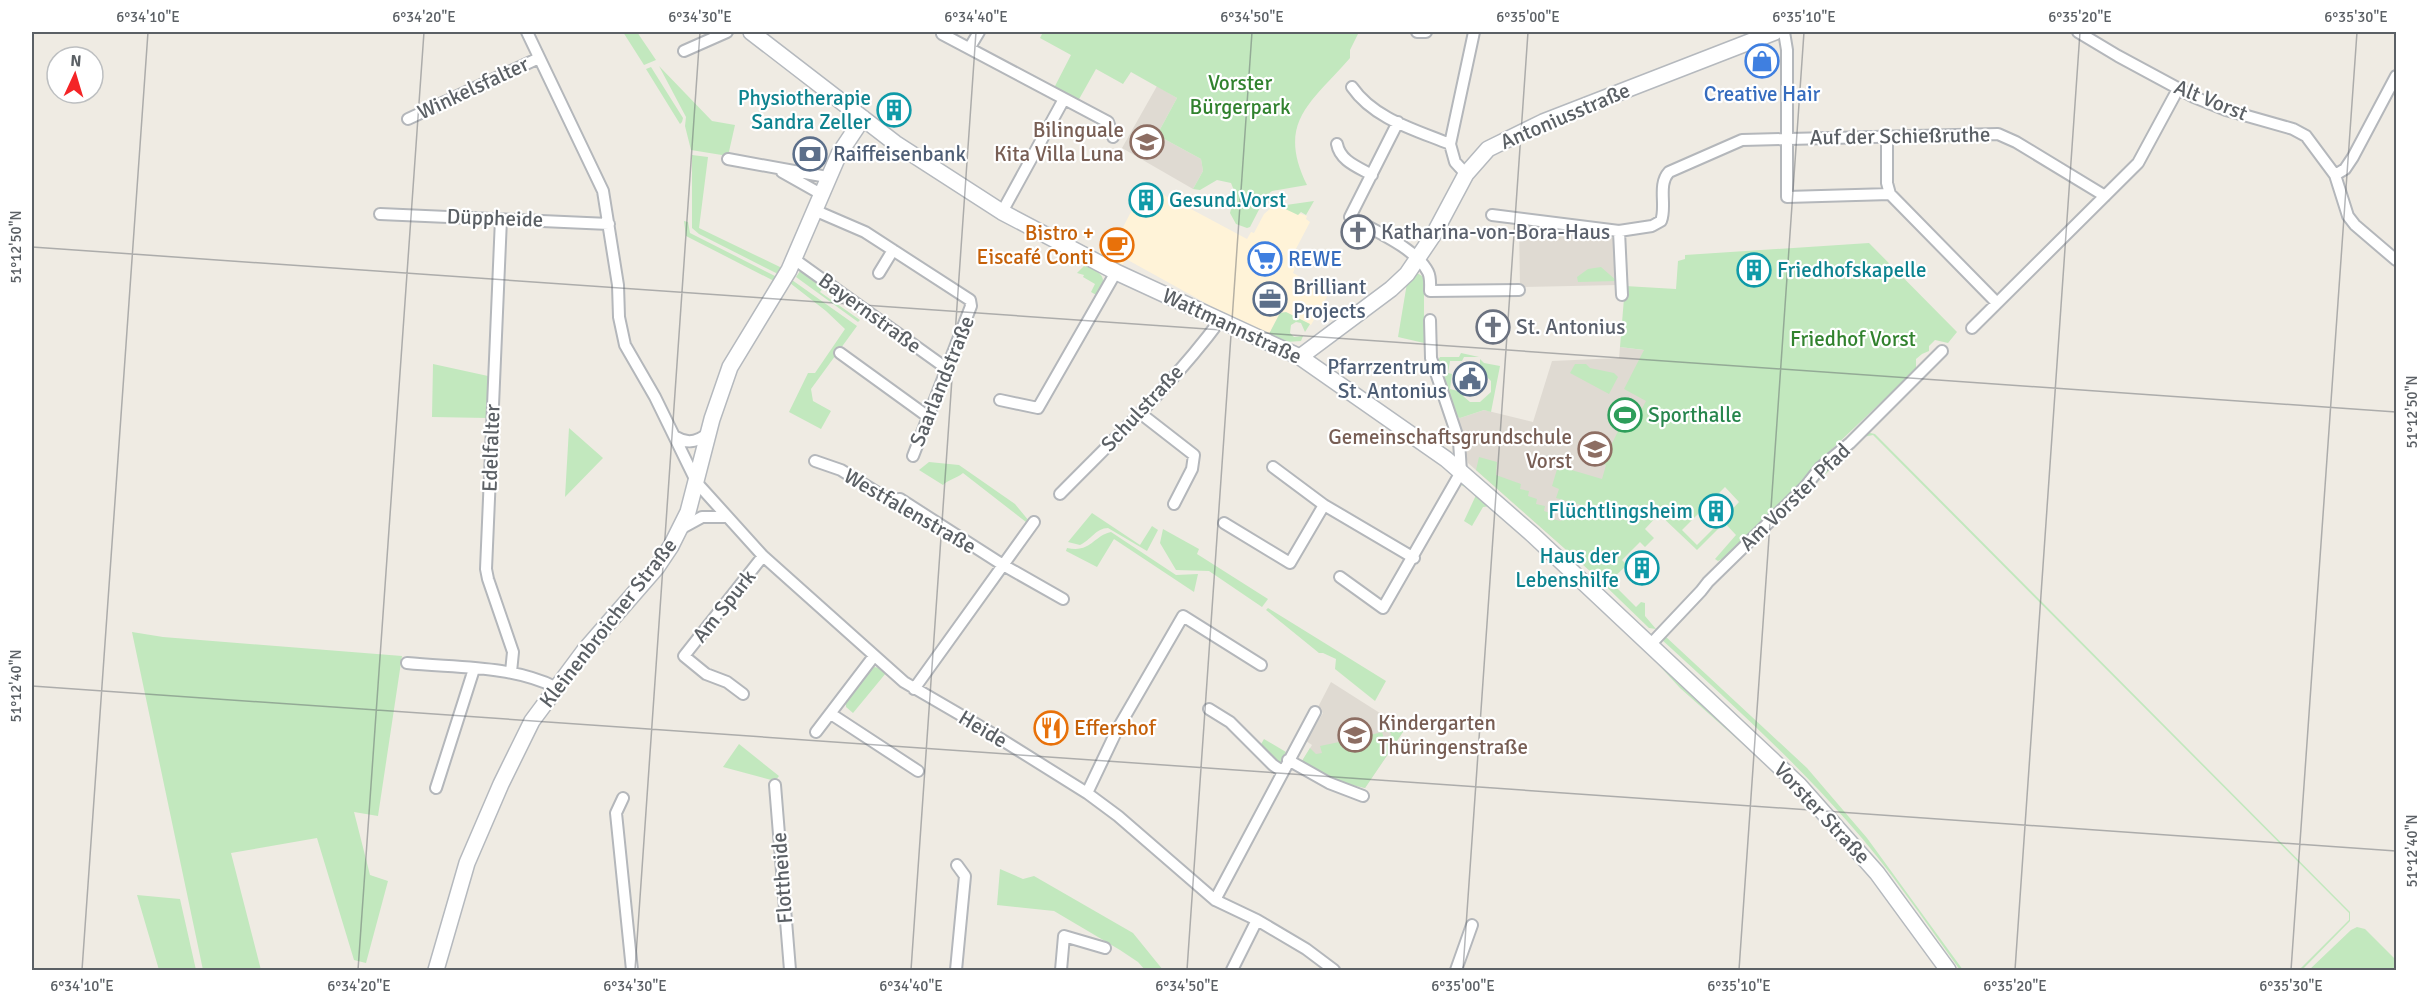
<svg xmlns="http://www.w3.org/2000/svg" width="2428" height="1002" viewBox="0 0 2428 1002" font-family="Signika,sans-serif">
<style>
.commercial{fill:#fff3d8}
.education{fill:#dfdad2}
.green{fill:#c2e8be}
.lines{fill:none;stroke-linecap:round;stroke-linejoin:round}
.street-casing{stroke:#b4b7bb;stroke-width:14}
.secondary-casing{stroke:#b5b9be;stroke-width:18}
.street{stroke:#fff;stroke-width:10}
.secondary{stroke:#fff;stroke-width:15}
.ticks{fill:none;stroke:#5b6065;stroke-width:1.5;stroke-opacity:0.45}
.labels{text-anchor:middle;dominant-baseline:central;stroke-width:4.5;stroke-linejoin:round;paint-order:stroke}
.park-label{font-size:21px;fill:#31822e;stroke:#fff}
.street-label{font-size:21px;fill:#5b6065;stroke:#fff}
.shop-label{font-size:21px;fill:#366cbe;stroke:#fff}
.culture-label{font-size:21px;fill:#0d838f;stroke:#fff;text-anchor:end}
.education-label{font-size:21px;fill:#785e54;stroke:#fff;text-anchor:end}
.service-label{font-size:21px;fill:#4e5e75;stroke:#fff;text-anchor:start}
.worship-label{font-size:21px;fill:#5b616d;stroke:#fff;text-anchor:start}
.food-label{font-size:21px;fill:#c56008;stroke:#fff;text-anchor:end}
.leisure-label{font-size:21px;fill:#27864d;stroke:#fff;text-anchor:start}
.neatline{fill:none;stroke:#5b6065;stroke-width:2}
.ticks-label{font-size:15px;text-anchor:middle;fill:#5b6065}
</style>
<rect width="100%" height="100%" fill="#efebe3"/>
<path class="commercial" d="M1145,185L1171,199L1175,192L1178,193L1176,201L1247,239L1251,232L1254,233L1264,214L1271,208L1282,207L1307,216L1306,219L1310,222L1288,264L1295,268L1293,273L1329,293L1311,325L1286,312L1280,313L1269,334L1229,316L1126,259L1122,266L1098,254L1102,246L1106,248L1113,235L1117,236L1120,233Z"/>
<path class="education" d="M1157,86L1177,98L1157,135L1201,159L1203,171L1193,189L1122,148Z
M1522,222L1610,232L1615,240L1618,285L1520,287L1519,224Z
M1620,347L1796,370L1597,577L1468,463L1455,416L1460,418L1484,410L1533,422L1552,361L1619,358Z
M1331,682L1405,729L1365,788L1331,780L1302,761L1312,745L1306,741L1323,713L1317,709Z"/>
<path class="green" d="M623,32H637L656,60L644,65Z
M1043,32H1359L1350,50V58C1311,103 1276,122 1307,185L1272,191L1266,196L1250,227L1247,228L1236,224L1230,213L1235,193L1231,183L1217,180L1200,190L1193,189L1203,171L1201,159L1157,135L1177,98L1131,72L1123,84L1096,69L1078,101L1054,88L1071,55L1040,38Z
M659,66L712,121L735,125L728,156L691,150L685,126L686,117Z
M651,67L683,118L682,122L680,124L646,69Z
M692,155L708,157L699,228L782,268L778,274L699,234L692,228Z
M1314,201L1306,215L1301,212L1298,215L1279,206Z
M684,221L688,222L690,233L777,277L774,281L686,236Z
M1869,243L1957,332L1948,343L1935,340L1929,346V351L1922,354L1916,359V369L1812,468L1814,470C1788,502 1755,535 1722,559L1718,561L1715,559L1736,535L1722,520L1739,502L1725,487L1682,530L1697,545L1718,524L1721,526L1697,550L1659,514L1645,529L1654,538L1645,547L1640,542L1622,560L1627,565L1610,581L1636,607L1641,602L1645,603V616L1656,629L1649,628L1590,571L1476,470L1479,457L1497,462L1496,475L1521,484L1520,489L1529,491L1528,496L1537,499L1536,504L1545,506L1544,511L1553,514L1552,519L1561,521L1563,517L1572,519L1574,513L1579,514L1581,505L1556,498L1559,489L1552,486L1558,466L1602,479L1606,465L1602,464L1620,427L1630,432L1646,401L1624,389L1644,350L1620,347L1625,286L1676,289L1678,261L1685,259V255Z
M1085,265C1103,274 1108,277 1098,296L1091,292L1095,284L1083,277L1084,275L1077,273Z
M1601,267L1617,281L1578,282L1577,277L1588,269Z
M802,268L825,285L820,292L860,320L858,322L796,277Z
M1417,273L1422,276L1424,280V343L1398,337L1407,283Z
M792,280L857,326L811,389L813,401L831,411L821,429L789,412L808,373H815L845,329L826,311L790,283Z
M1286,312L1310,324L1305,332L1301,323L1296,322L1291,325L1290,333L1294,337L1303,336L1301,341L1286,342L1269,334L1280,313Z
M1461,353L1479,357H1464L1462,361H1450L1448,373L1452,374L1450,389L1458,391L1463,388V396L1470,402H1480L1491,392V381L1485,375H1476V369L1480,367V359L1484,363L1500,366L1491,412L1484,410L1460,418L1455,416L1437,362L1440,357H1459Z
M433,364L488,376V418L432,417Z
M1575,364H1586L1590,368L1614,373L1618,377L1609,394L1570,373Z
M569,428L603,458L565,497Z
M1866,432L1875,434L2350,912V921L2302,970H2299L2349,920V913L1873,435L1863,437L1718,581L1665,636L1807,768L1867,838L1963,970H1960C1924,920 1889,868 1847,821C1790,756 1725,698 1661,639L1663,634L1817,476Z
M929,462L959,465L1015,504L1029,521L1003,561L1026,522L963,473C956,479 949,479 943,485L919,470Z
M1463,479L1791,785L1792,788L1680,688L1642,647L1491,506L1483,507L1472,526L1464,521L1477,493L1459,484Z
M1092,513L1140,545L1152,526L1158,530L1147,551L1108,528C1096,528 1091,540 1080,545L1068,542Z
M1163,529L1199,549L1197,554L1268,599L1262,607L1209,571L1176,570L1160,543Z
M1111,532L1176,575L1198,574L1194,592L1114,539L1097,567L1066,551L1067,548C1091,553 1093,536 1111,532Z
M1268,608L1386,681L1375,701L1335,669L1336,659L1323,653H1319L1266,610Z
M132,632L163,637L402,656L378,816L354,812L370,875L388,881L366,963L354,960L317,838L231,853L261,970H203Z
M874,667L880,668L886,673L853,713L846,707V701Z
M1391,720L1405,729L1365,788L1331,780L1302,761L1310,748L1316,754L1322,753L1320,746L1344,741L1351,731L1358,738L1382,732L1384,739L1390,738L1391,733L1384,731Z
M1264,739L1286,752L1280,763L1260,746Z
M739,744L779,776L775,781L723,767Z
M1000,869L1023,879L1034,876L1133,933L1163,970H1145L1138,962L1120,950L1054,911L997,905Z
M137,895L180,899L196,970H159Z
M2357,927L2365,929L2396,960V970H2309L2351,930Z"/>
<g class="lines">
<g class="street-casing">
<path id="street" d="M527,32L603,191L618,285L619,317L625,345L655,397L697,483L763,556L904,682L983,728L1087,793L1118,816L1215,900L1257,920L1232,970
M1417,32H1426
M1784,32L1787,50V197L1890,194
M2078,32L2118,56L2194,97L2226,110L2293,129L2306,136L2335,175L2348,216L2355,225L2396,260
M942,34L1108,122L1113,137
M970,47L979,32
M684,51L727,32
M1352,87C1374,119 1416,130 1450,144
M408,119L539,58
M1398,122L1350,217C1373,230 1416,248 1428,272C1431,278 1430,285 1430,291L1519,290
M1887,136V183L1890,194L1997,303
M1337,144C1340,161 1358,167 1372,175
M728,159L827,177
M782,172L821,194
M1466,174L1455,162L1450,144L1474,32
M2335,175L2345,169L2353,157L2396,76
M814,210L865,232L970,300L971,306L913,456
M1002,212L1064,99
M380,214L609,224
M1492,215L1619,231
M501,219L486,569L488,579L513,652L511,672
M794,259L946,368
M879,273L893,250
M1622,295L1619,231L1652,226L1661,221C1667,206 1657,185 1669,172L1742,140L1998,134L2016,142L2105,196
M1972,328L2138,163L2178,89
M840,353L927,416
M1000,400L1038,408L1116,272
M1140,413L1194,455L1192,469L1174,504
M676,437C687,444 698,442 708,433
M815,461L841,470L889,500L900,499L1003,565L1063,599
M1273,467L1324,505L1414,558
M1060,494C1115,438 1174,383 1221,319
M1224,523L1290,563L1324,505
M680,529L702,517H726
M1340,577L1383,608L1461,472L1459,441L1431,358L1430,320
M1650,645L1701,591L1708,582L1805,487L1820,468L1850,443L1942,351
M407,663C456,668 510,665 555,687
M914,689L1034,522
M743,694L727,682L706,674L684,656L763,556
M1209,709L1230,722L1273,765L1282,771
M831,714L918,771
M816,732L874,656
M1288,760L1329,783L1363,796
M775,785L790,970
M436,788L474,669
M1087,793L1117,730L1183,616L1261,665
M623,798L616,813L632,970
M1215,900L1315,712
M1257,920L1306,949L1334,970
M956,970L965,876L957,865
M1061,970L1064,936L1105,948
M1456,970L1472,925"/>
</g>
<g class="secondary-casing">
<path id="secondary" d="M751,32L895,143L1002,212L1116,272L1300,357L1446,459L1533,535L1799,785L1877,873L1948,970
M1300,357L1391,289L1407,274L1434,234L1466,174L1488,149L1543,122L1775,32
M436,970L467,863L501,784L532,721L584,651L657,567L671,546L688,512L712,419L730,367L789,270L839,154L863,118"/>
</g>
<use href="#street" class="street"/>
<use href="#secondary" class="secondary"/>
</g>
<path class="ticks" d="M32,247L2396,412M32,686L2396,851M82,970L148,32M358,970L424,32M635,970L700,32M911,970L976,32M1187,970L1252,32M1463,970L1528,32M1739,970L1804,32M2015,970L2080,32M2291,970L2357,32"/>
<defs>
<g id="shop-ring" transform="scale(1.725)"><circle r="9.5" fill="#fff" stroke="#3f7fe0" stroke-width="1.5"/><path d="M-5-2.5h2.3a2.7 3.5 0 0 1 5.4 0H5L5.5 6h-11ZM-1.5-2.5h3a1.5 2.3 0 0 0-3 0Z" fill="#3f7fe0"/></g>
<g id="building-ring" transform="scale(1.725)"><circle r="9.5" fill="#fff" stroke="#0f9aa8" stroke-width="1.5"/><path d="M-4-6H4V6H1V3H-1V6H-4ZM-2.5-4.3h1.7v1.8h-1.7ZM.8-4.3h1.7v1.8H.8ZM-2.5-1h1.7V.8h-1.7ZM.8-1h1.7V.8H.8Z" fill="#0f9aa8"/></g>
<g id="school-ring" transform="scale(1.725)"><circle r="9.5" fill="#fff" stroke="#8d6e63" stroke-width="1.5"/><path d="M0-5L7-2L0 1L-7-2ZM-4 1L0 2.5L4 1V4Q0 6-4 4Z" fill="#8d6e63"/></g>
<g id="bank-ring" transform="scale(1.725)"><circle r="9.5" fill="#fff" stroke="#5c6f8a" stroke-width="1.5"/><path d="M-6-4H6V4H-6ZM0-2.3a2.3 2.3 0 1 0 0 4.6a2.3 2.3 0 1 0 0-4.6Z" fill="#5c6f8a"/></g>
<g id="church-ring" transform="scale(1.725)"><circle r="9.5" fill="#fff" stroke="#6b7280" stroke-width="1.5"/><path d="M-1.2-6h2.4v3.5h3.3v2.4h-3.3V6h-2.4V-.1h-3.3v-2.4h3.3Z" fill="#6b7280"/></g>
<g id="cafe-ring" transform="scale(1.725)"><circle r="9.5" fill="#fff" stroke="#e8710a" stroke-width="1.5"/><path d="M-5.5-4.5H6V0H3Q3 3.5 0 3.5H-2.5Q-5.5 3.5-5.5 0ZM3-3.2v2h1.7v-2ZM-6 4.5H4V6H-6Z" fill="#e8710a"/></g>
<g id="supermarket-ring" transform="scale(1.725)"><circle r="9.5" fill="#fff" stroke="#3f7fe0" stroke-width="1.5"/><path d="M-6-5.5h2.5l.6 2H6L4.5 2H-2.5L-4.4-4H-6ZM-1.5 3.2a1.3 1.3 0 1 0 .1 0ZM3 3.2a1.3 1.3 0 1 0 .1 0Z" fill="#3f7fe0"/></g>
<g id="office-ring" transform="scale(1.725)"><circle r="9.5" fill="#fff" stroke="#5c6f8a" stroke-width="1.5"/><path d="M-6-3h4V-5.5h4V-3h4V5H-6ZM-1-4.5V-3h2v-1.5ZM-6 0V1H6V0Z" fill="#5c6f8a"/></g>
<g id="civic-ring" transform="scale(1.725)"><circle r="9.5" fill="#fff" stroke="#5c6f8a" stroke-width="1.5"/><path d="M-.6-6.5H3V-4.5H.6V-3L4-1V1h2V6H-6V1h2V-1L-.6-3ZM-1.2 2.5V6h2.4V2.5Z" fill="#5c6f8a"/></g>
<g id="stadium-ring" transform="scale(1.725)"><circle r="9.5" fill="#fff" stroke="#2e9e5b" stroke-width="1.5"/><path d="M0-5a6.5 5 0 1 0 0 10a6.5 5 0 1 0 0-10ZM-3.5-1.8h7v3.6h-7Z" fill="#2e9e5b"/></g>
<g id="restaurant-ring" transform="scale(1.725)"><circle r="9.5" fill="#fff" stroke="#e8710a" stroke-width="1.5"/><path d="M-5-6h1v4h1v-4h1v4h1v-4h1v5L-1.5 .5V6h-2V.5L-5-1ZM5-6V6H3V1.5H1.5Q1.5-4 5-6Z" fill="#e8710a"/></g>
</defs>
<g fill-rule="evenodd">
<use href="#shop-ring" x="1762" y="61"/>
<use href="#building-ring" x="894" y="110"/>
<use href="#school-ring" x="1147" y="142"/>
<use href="#bank-ring" x="810" y="154"/>
<use href="#building-ring" x="1146" y="200"/>
<use href="#church-ring" x="1358" y="232"/>
<use href="#cafe-ring" x="1117" y="245"/>
<use href="#supermarket-ring" x="1265" y="259"/>
<use href="#building-ring" x="1754" y="270"/>
<use href="#office-ring" x="1270" y="299"/>
<use href="#church-ring" x="1493" y="327"/>
<use href="#civic-ring" x="1470" y="379"/>
<use href="#stadium-ring" x="1625" y="415"/>
<use href="#school-ring" x="1595" y="449"/>
<use href="#building-ring" x="1716" y="511"/>
<use href="#building-ring" x="1642" y="568"/>
<use href="#restaurant-ring" x="1051" y="728"/>
<use href="#school-ring" x="1355" y="735"/>
</g>
<g class="labels">
<g class="park-label">
<text x="1240" y="83">Vorster<tspan x="1240" dy="24">Bürgerpark</tspan></text>
<text x="1853" y="339">Friedhof Vorst</text>
</g>
<g class="street-label">
<text transform="translate(473 88) rotate(-25)">Winkelsfalter</text>
<text transform="translate(2211 100) rotate(22)">Alt Vorst</text>
<text transform="translate(1565 116) rotate(-23)">Antoniusstraße</text>
<text transform="translate(1900 136) rotate(-1)">Auf der Schießruthe</text>
<text transform="translate(495 218) rotate(2)">Düppheide</text>
<text transform="translate(870 313) rotate(36)">Bayernstraße</text>
<text transform="translate(1232 326) rotate(25)">Wattmannstraße</text>
<text transform="translate(942 381) rotate(-68)">Saarlandstraße</text>
<text transform="translate(1142 408) rotate(-47)">Schulstraße</text>
<text transform="translate(491 448) rotate(-88)">Edelfalter</text>
<text transform="translate(1795 497) rotate(-44)">Am Vorster Pfad</text>
<text transform="translate(910 511) rotate(30)">Westfalenstraße</text>
<text transform="translate(724 606) rotate(-51)">Am Spurk</text>
<text transform="translate(608 623) rotate(-52)">Kleinenbroicher Straße</text>
<text transform="translate(983 729) rotate(31)">Heide</text>
<text transform="translate(1822 813) rotate(47)">Vorster Straße</text>
<text transform="translate(782 878) rotate(-94)">Flottheide</text>
</g>
<g class="shop-label">
<text x="1762" y="94">Creative Hair</text>
<text x="1288" y="259" text-anchor="start">REWE</text>
</g>
<g class="culture-label">
<text x="871" y="98">Physiotherapie<tspan x="871" dy="24">Sandra Zeller</tspan></text>
<text x="1169" y="200" text-anchor="start">Gesund.Vorst</text>
<text x="1777" y="270" text-anchor="start">Friedhofskapelle</text>
<text x="1693" y="511">Flüchtlingsheim</text>
<text x="1619" y="556">Haus der<tspan x="1619" dy="24">Lebenshilfe</tspan></text>
</g>
<g class="education-label">
<text x="1124" y="130">Bilinguale<tspan x="1124" dy="24">Kita Villa Luna</tspan></text>
<text x="1572" y="437">Gemeinschaftsgrundschule<tspan x="1572" dy="24">Vorst</tspan></text>
<text x="1378" y="723" text-anchor="start">Kindergarten<tspan x="1378" dy="24">Thüringenstraße</tspan></text>
</g>
<g class="service-label">
<text x="833" y="154">Raiffeisenbank</text>
<text x="1293" y="287">Brilliant<tspan x="1293" dy="24">Projects</tspan></text>
<text x="1447" y="367" text-anchor="end">Pfarrzentrum<tspan x="1447" dy="24">St. Antonius</tspan></text>
</g>
<g class="worship-label">
<text x="1381" y="232">Katharina-von-Bora-Haus</text>
<text x="1516" y="327">St. Antonius</text>
</g>
<g class="food-label">
<text x="1094" y="233">Bistro +<tspan x="1094" dy="24">Eiscafé Conti</tspan></text>
<text x="1074" y="728" text-anchor="start">Effershof</text>
</g>
<g class="leisure-label">
<text x="1648" y="415">Sporthalle</text>
</g>
</g>
<rect width="2428" height="1002" fill="none" stroke="#ffffff" stroke-width="66"/>
<g transform="translate(75 75) rotate(4)"><circle r="28" fill="#ffffff" stroke="#bdbfc1" stroke-width="1.5"/>
<path d="M0-4.5L10 22L0 15L-10 22Z" fill="#f42426"/>
<text y="-9" font-size="16" font-weight="bold" text-anchor="middle" fill="#5b6065">N</text>
</g>
<rect x="33" y="33" width="2362" height="936" class="neatline"/>
<g class="ticks-label">
<text x="148" y="22">6°34'10"E</text>
<text x="424" y="22">6°34'20"E</text>
<text x="700" y="22">6°34'30"E</text>
<text x="976" y="22">6°34'40"E</text>
<text x="1252" y="22">6°34'50"E</text>
<text x="1528" y="22">6°35'00"E</text>
<text x="1804" y="22">6°35'10"E</text>
<text x="2080" y="22">6°35'20"E</text>
<text x="2356" y="22">6°35'30"E</text>
<text transform="translate(16 247) rotate(-90)" y="5">51°12'50"N</text>
<text transform="translate(2412 412) rotate(-90)" y="5">51°12'50"N</text>
<text transform="translate(16 686) rotate(-90)" y="5">51°12'40"N</text>
<text transform="translate(2412 851) rotate(-90)" y="5">51°12'40"N</text>
<text x="82" y="991">6°34'10"E</text>
<text x="359" y="991">6°34'20"E</text>
<text x="635" y="991">6°34'30"E</text>
<text x="911" y="991">6°34'40"E</text>
<text x="1187" y="991">6°34'50"E</text>
<text x="1463" y="991">6°35'00"E</text>
<text x="1739" y="991">6°35'10"E</text>
<text x="2015" y="991">6°35'20"E</text>
<text x="2291" y="991">6°35'30"E</text>
</g>
</svg>
